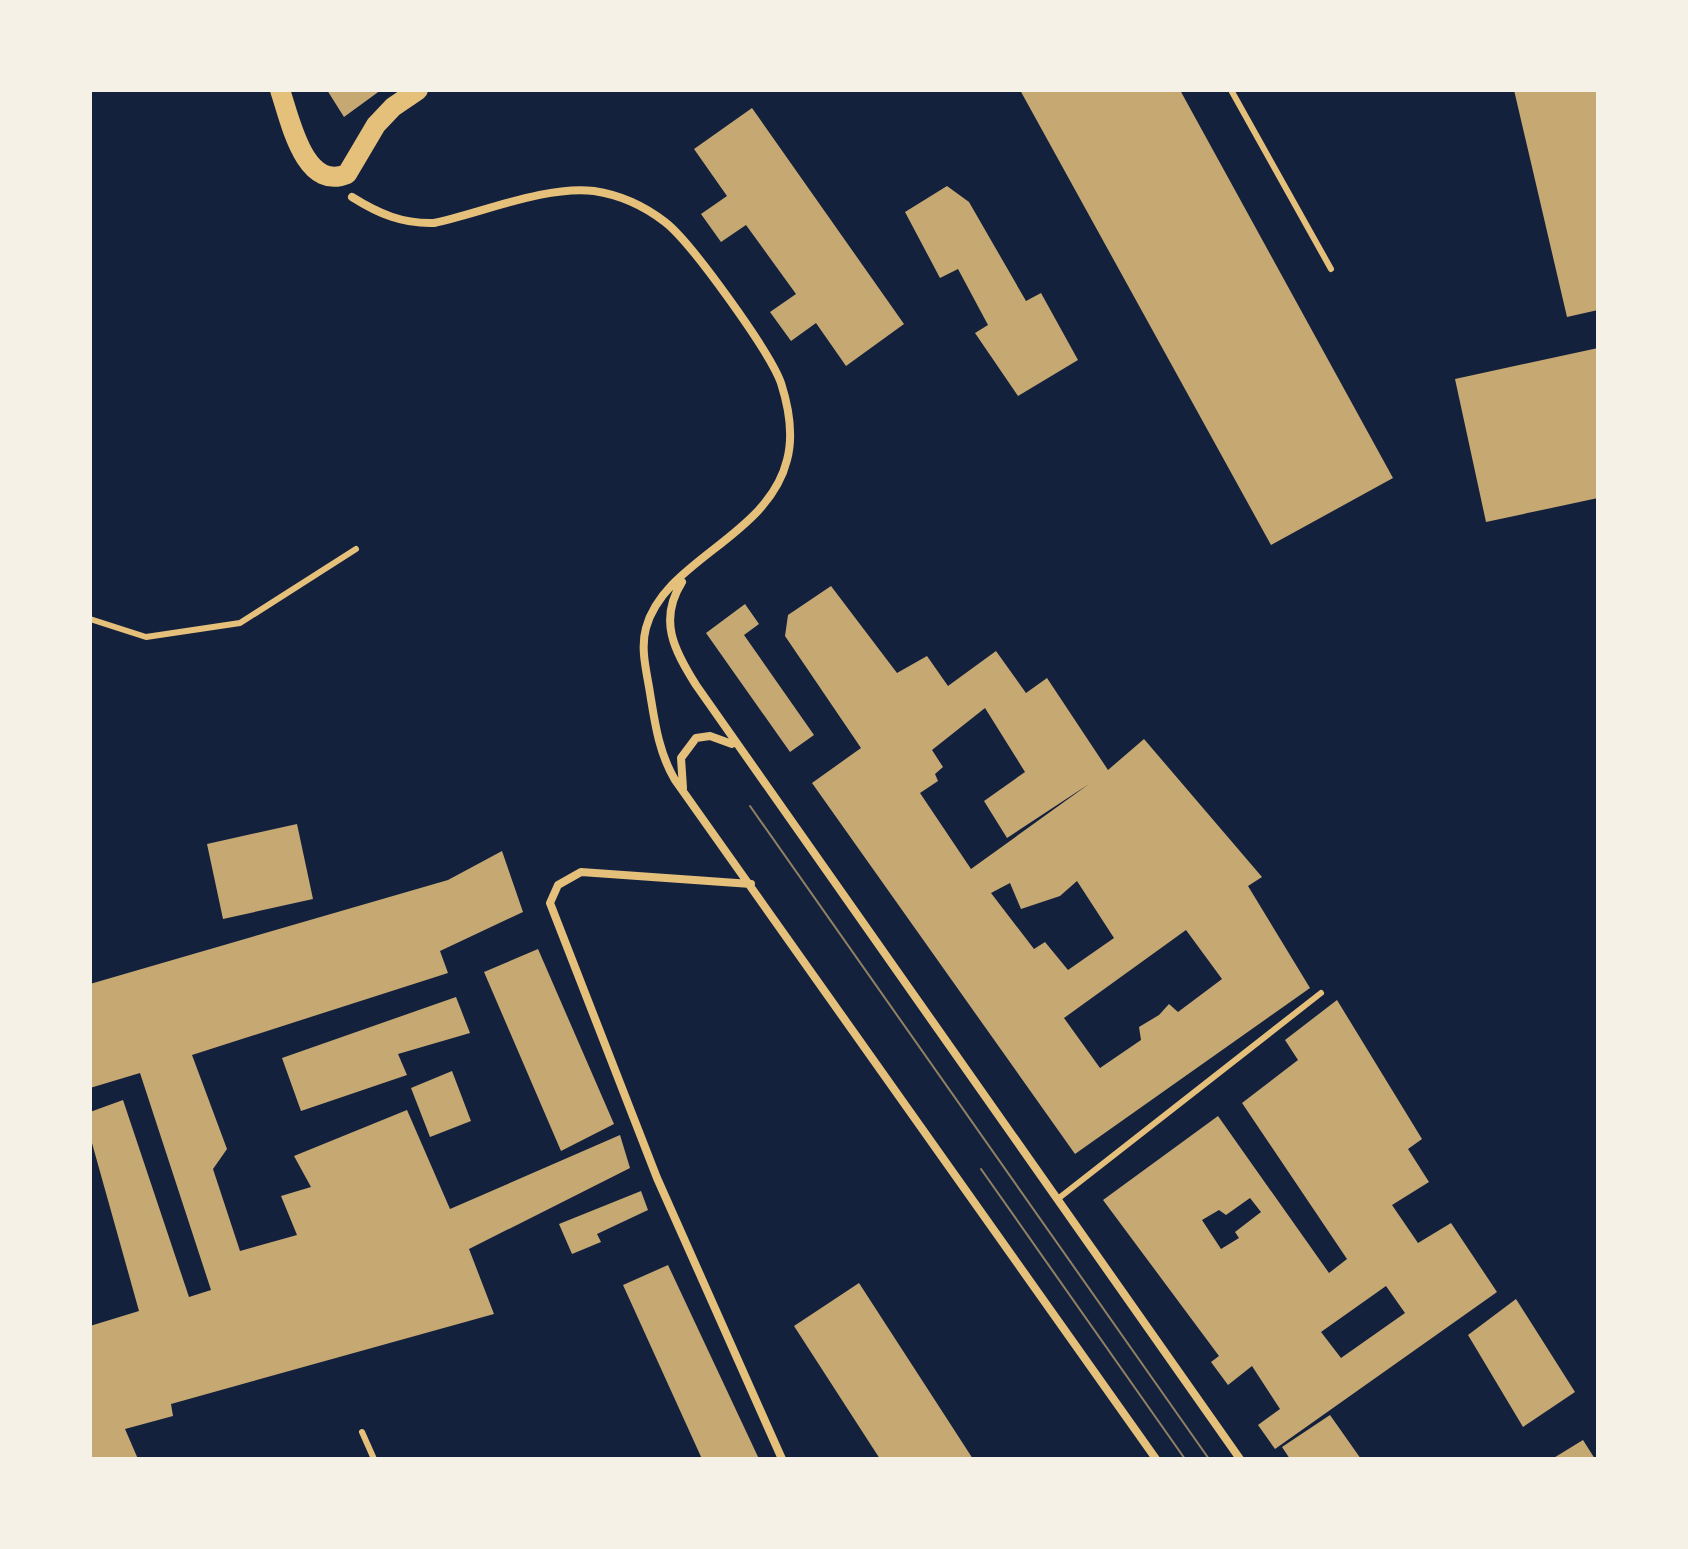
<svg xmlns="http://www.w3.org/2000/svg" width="1688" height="1549" viewBox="0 0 1688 1549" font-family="'Work Sans',sans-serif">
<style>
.building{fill:#c6a872;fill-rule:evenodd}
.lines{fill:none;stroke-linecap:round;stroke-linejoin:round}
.service{stroke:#e5c07b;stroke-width:6}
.minor{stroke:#e5c07b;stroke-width:8}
.primary{stroke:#e5c07b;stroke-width:20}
.tram{stroke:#918062;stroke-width:2}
</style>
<rect width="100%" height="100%" fill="#14213d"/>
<path class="building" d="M327,90H381L344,117Z
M1020,90H1180L1393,478L1271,545Z
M1514,90H1598V310L1567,317Z
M752,108L904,324L846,366L816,323L791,341L770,312L796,294L746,225L721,242L701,214L727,196L694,149Z
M947,186L969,202L1026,301L1041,293L1078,360L1018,396L975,333L988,325L958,269L940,278L905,212Z
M1598,348V498L1486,522L1455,379Z
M831,586L897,673L927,656L948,686L996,651L1026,693L1047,678L1108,770L1144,739L1262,877L1248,886L1310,988L1075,1154L812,783L861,748L785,636L788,615ZM985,708L1025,772L984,801L1007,838L1089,784L971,869L920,793L938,781L935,774L943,767L932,750ZM1077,881L1114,938L1068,970L1045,942L1034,949L991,893L1010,883L1021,909L1060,896ZM1186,930L1222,979L1178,1012L1169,1004L1159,1015L1139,1027L1141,1040L1100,1068L1064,1018Z
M745,604L759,624L744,635L814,735L790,752L706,633Z
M297,824L313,899L223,919L207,844Z
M502,851L523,912L440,951L448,973L192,1055L227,1149L213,1169L240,1251L297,1235L281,1196L311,1187L294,1156L407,1110L450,1209L620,1135L630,1168L469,1249L494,1314L171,1404L173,1416L125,1429L138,1459H90V1326L139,1311L90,1136V1112L123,1100L189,1297L211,1290L140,1073L90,1088V984L448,880Z
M538,949L614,1124L561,1151L484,972Z
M456,997L470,1033L398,1054L407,1075L301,1111L282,1058Z
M1337,1000L1422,1139L1408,1149L1429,1182L1392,1205L1418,1243L1451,1223L1497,1292L1275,1449L1258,1425L1280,1409L1252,1366L1228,1385L1211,1362L1219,1356L1103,1200L1218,1116L1329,1273L1347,1259L1242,1103L1298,1060L1285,1040ZM1250,1198L1261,1212L1235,1232L1239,1238L1221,1249L1202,1220L1219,1210L1226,1215ZM1386,1286L1405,1313L1341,1358L1321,1332Z
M452,1071L471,1121L430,1137L411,1088Z
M641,1191L648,1210L597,1234L601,1242L572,1254L559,1224Z
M668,1265L759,1459H702L623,1285Z
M859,1283L973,1459H880L794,1326Z
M1516,1299L1575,1392L1523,1427L1468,1335Z
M1330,1415L1361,1459H1290L1282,1447Z
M1583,1440L1595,1459H1552Z"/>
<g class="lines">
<path class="service" d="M1231,90L1331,269
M90,619L146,637L240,623L356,549
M1059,1198L1321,993
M362,1432L374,1459"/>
<path class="minor" d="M352,197C379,214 403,224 434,223C481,213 547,185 594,191C621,195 643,205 665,222C691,242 770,352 781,383C789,408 794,434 787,460C768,537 664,560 646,628C640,649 647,673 650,693C655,724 659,753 675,780L1156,1459
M682,582C658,620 674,650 696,685L1240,1459
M683,788L681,758L696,738L710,736L732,744
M751,884L581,872L558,885L550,903L657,1178L782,1459"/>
<path class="primary" d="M280,90C290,119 304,192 347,174L376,125L393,107L418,90"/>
<path class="tram" d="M750,806L1209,1459
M981,1169L1185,1459"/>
</g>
<rect width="1688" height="1549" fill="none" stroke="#f6f1e7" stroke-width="184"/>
</svg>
